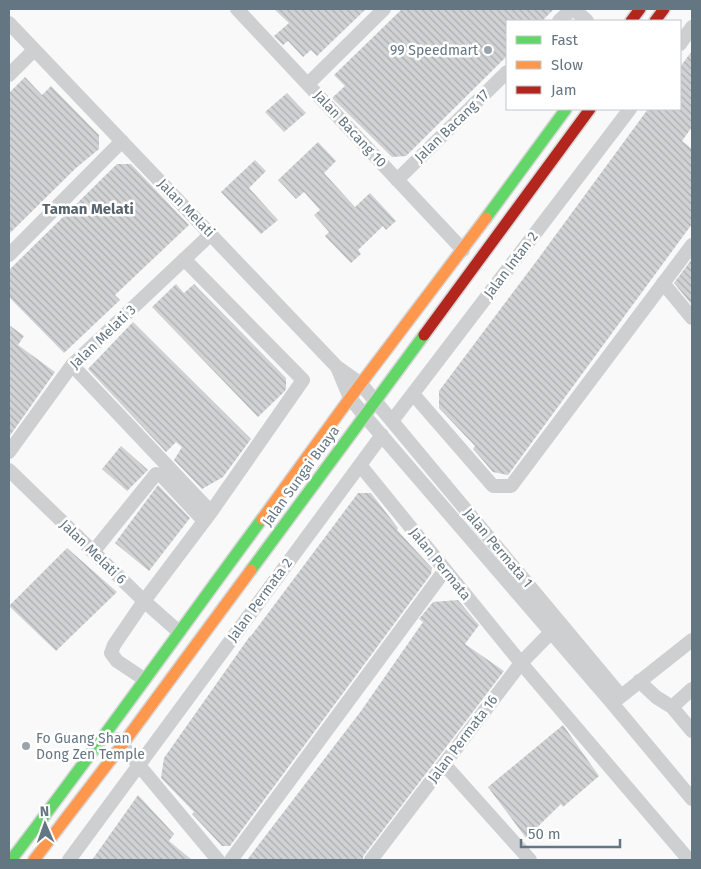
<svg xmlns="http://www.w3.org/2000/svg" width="701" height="869" viewBox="0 0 701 869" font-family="'Fira Sans',sans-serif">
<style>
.building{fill:url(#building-back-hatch)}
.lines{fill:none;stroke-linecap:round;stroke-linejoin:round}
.fast-casing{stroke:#d5d6d7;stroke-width:14}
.slow-casing{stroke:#d5d6d7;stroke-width:14}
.jam-casing{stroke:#d5d6d7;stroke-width:14}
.street{stroke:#cecfd0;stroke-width:14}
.fast{stroke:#63d668;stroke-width:11}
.slow{stroke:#ff974d;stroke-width:11}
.jam{stroke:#b3261e;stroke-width:11}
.poi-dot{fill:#99a4ac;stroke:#fff;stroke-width:2}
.labels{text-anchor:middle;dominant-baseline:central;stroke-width:5;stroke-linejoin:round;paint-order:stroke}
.poi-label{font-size:14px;fill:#657683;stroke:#fff;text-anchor:end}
.street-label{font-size:14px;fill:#657683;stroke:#fff}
.neighbourhood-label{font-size:15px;font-weight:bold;fill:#57646e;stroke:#fff}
</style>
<defs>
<pattern id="building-back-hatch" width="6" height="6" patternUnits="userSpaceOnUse" patternTransform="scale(1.25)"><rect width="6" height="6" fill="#d0d2d3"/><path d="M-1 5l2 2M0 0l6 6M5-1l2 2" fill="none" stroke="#acafb1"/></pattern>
</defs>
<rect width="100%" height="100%" fill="#f9f9f9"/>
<path class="building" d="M274,9H366L317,56L311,50L303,57L288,41L283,45L274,36L289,23Z
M402,9H554L542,21H507V56L406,156L392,157L332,98L345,86L334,75Z
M692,51V127L682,141L692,149V224L508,475L493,472L473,449L475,446L439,408V391L538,259L648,109H680V67Z
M25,77L42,95L51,86L99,135V149L76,168L9,234V93Z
M287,93L306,113L284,132L265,112Z
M318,142L336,161L324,173L355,207L370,193L396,221L386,230L383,226L358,250L361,254L351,263L325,236L329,232L314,215L320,210L304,192L296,199L278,180Z
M255,160L266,171L249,188L278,220L261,234L221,192Z
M117,164H131L189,225L115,295L120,300L64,353L9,297V270Z
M692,259V305L674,283Z
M176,284L184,293L194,284L286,378V388L285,391L258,417L152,307Z
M133,322L251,439L223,477L202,489L174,460L182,447L176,442L166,452L88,369Z
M9,325L24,336L18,345L55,372L9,437Z
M121,446L148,470L127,491L102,469Z
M158,485L190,518L149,571L115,543Z
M358,493H371L398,528L397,530L432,568L431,574L230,846H222L192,814L194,812L161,778L164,758L250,636H251Z
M67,548L117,592L56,651L9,606Z
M458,600L479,625L465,644L504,671L364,855L362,860H247L361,711L423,622L419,619L433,602Z
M563,725L599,776L563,807L561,804L526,838L488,787Z
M138,795L174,834L169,841L192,860H92Z"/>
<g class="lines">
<g class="fast-casing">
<path id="fast" d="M486,218L566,109
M251,570L424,335
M11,860C97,748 178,633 262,519"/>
</g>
<g class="slow-casing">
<path id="slow" d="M262,519L350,398L486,218
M34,860L122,745L251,570"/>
</g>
<g class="jam-casing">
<path id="jam" d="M631,21L640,9
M655,21L664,9
M424,335L590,109"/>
</g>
<path class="street" d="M237,9L463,250
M574,9L587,21
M559,21L572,9
M9,23L337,367L361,384L621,696
M680,44L692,27
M9,75L34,50
M308,84L384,9
M397,180L507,72
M9,255L122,141
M663,283L692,318
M72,365L211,512
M337,367L350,398L364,415L612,703L692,799
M413,394L493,486H511L692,245
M392,421L630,109
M9,452L72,365L211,234
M360,465L521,663L689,860
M9,470L144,601L179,632
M93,552L156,474L161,475L204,521
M144,679L117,661L111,653L114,645L144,601L211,512L303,380L184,259
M639,681L656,697L672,707L692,731
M615,701L692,640
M672,707L692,689
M117,739L218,860
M444,764L530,860
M69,860L382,435
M231,860L445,570
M371,860L521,663L557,626"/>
<use href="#fast" class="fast"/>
<use href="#slow" class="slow"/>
<use href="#jam" class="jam"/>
</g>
<g class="poi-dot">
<circle cx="488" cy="50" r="5"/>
<circle cx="26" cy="746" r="5"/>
</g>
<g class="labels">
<g class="poi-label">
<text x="478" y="50">99 Speedmart</text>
<text x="36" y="738" text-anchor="start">Fo Guang Shan<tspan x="36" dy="16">Dong Zen Temple</tspan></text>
</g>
<g class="street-label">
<text transform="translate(452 126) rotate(-44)">Jalan Bacang 17</text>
<text transform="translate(350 129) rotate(47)">Jalan Bacang 10</text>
<text transform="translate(186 208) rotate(46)">Jalan Melati</text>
<text transform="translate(511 265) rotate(-53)">Jalan Intan 2</text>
<text transform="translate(103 337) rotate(-44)">Jalan Melati 3</text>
<text transform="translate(301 476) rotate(-54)">Jalan Sungai Buaya</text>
<text transform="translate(498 548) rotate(50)">Jalan Permata 1</text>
<text transform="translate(93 552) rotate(44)">Jalan Melati 6</text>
<text transform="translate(440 564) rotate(51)">Jalan Permata</text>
<text transform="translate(260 600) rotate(-54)">Jalan Permata 2</text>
<text transform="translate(463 739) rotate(-53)">Jalan Permata 16</text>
</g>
<g class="neighbourhood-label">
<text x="88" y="209">Taman Melati</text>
</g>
</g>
<rect width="701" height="869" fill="none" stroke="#657683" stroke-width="20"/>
<rect x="506" y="20" width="175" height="90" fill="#ffffff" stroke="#c1c8cd"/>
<rect x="516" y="36" width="25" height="8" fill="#63d668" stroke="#c1c8cd"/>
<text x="551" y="45" font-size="15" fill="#657683">Fast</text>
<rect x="516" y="61" width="25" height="8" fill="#ff974d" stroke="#c1c8cd"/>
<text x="551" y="70" font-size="15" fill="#657683">Slow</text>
<rect x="516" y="86" width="25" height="8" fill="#b3261e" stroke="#c1c8cd"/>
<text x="551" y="95" font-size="15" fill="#657683">Jam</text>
<g transform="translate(45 824) rotate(358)" stroke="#ffffff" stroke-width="4" paint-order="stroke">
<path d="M0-4L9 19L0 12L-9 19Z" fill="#657683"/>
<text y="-8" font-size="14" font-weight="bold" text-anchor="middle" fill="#657683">N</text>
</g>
<path d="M521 839v8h99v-8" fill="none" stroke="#657683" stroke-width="2.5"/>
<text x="528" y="839" font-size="15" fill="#657683" stroke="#ffffff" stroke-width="4" paint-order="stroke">50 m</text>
</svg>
